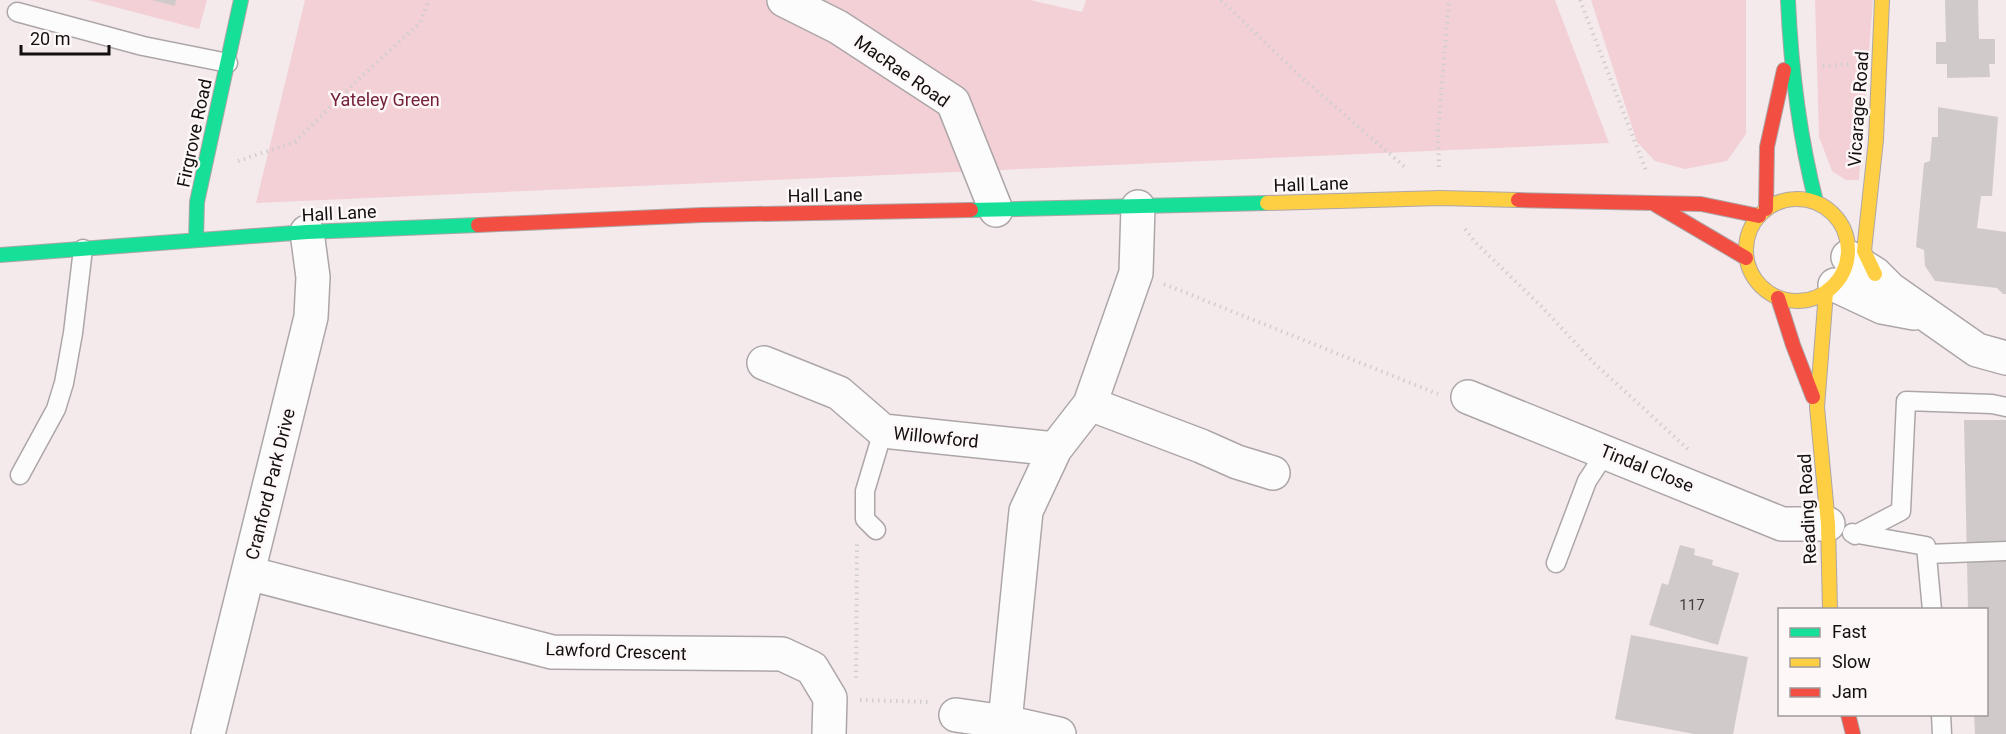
<svg xmlns="http://www.w3.org/2000/svg" width="2006" height="734" viewBox="0 0 2006 734" font-family="Roboto,sans-serif">
<style>
.green{fill:#f2d0d6}
.building{fill:#d1cacb}
.lines{fill:none;stroke-linecap:round;stroke-linejoin:round}
.lane-casing{stroke:#ada6a8;stroke-width:21}
.street-casing{stroke:#ada6a8;stroke-width:36}
.fast-casing{stroke:#ada6a8;stroke-width:16}
.slow-casing{stroke:#ada6a8;stroke-width:16}
.jam-casing{stroke:#ada6a8;stroke-width:16}
.path{stroke:#d1cecf;stroke-width:4;stroke-dasharray:1.5 4.5;stroke-linecap:butt}
.lane{stroke:#fdfcfc;stroke-width:18}
.street{stroke:#fdfcfc;stroke-width:33}
.fast{stroke:#16e098;stroke-width:14}
.slow{stroke:#ffcf43;stroke-width:14}
.jam{stroke:#f24e42;stroke-width:14}
.labels{text-anchor:middle;dominant-baseline:central;stroke-width:5;stroke-linejoin:round;paint-order:stroke}
.number-label{font-size:15px;fill:#423d3e}
.street-label{font-size:18px;fill:#130e0f;stroke:#fdf7f8}
.park-label{font-size:18px;fill:#75233a;stroke:#fdf7f8}
</style>
<rect width="100%" height="100%" fill="#f4eaec"/>
<path class="green" d="M88,0H207L199,29Z
M305,0H1030L1082,12L1086,0H1555L1609,143L256,203Z
M1591,0H1746V134L1727,161L1685,169L1655,161L1637,142Z
M1815,0H1873L1859,180H1846L1832,171L1819,137Z"/>
<path class="building" d="M152,0H176L175,6Z
M1945,0H1978L1979,39H1995V64H1989L1990,77L1947,78V64H1936V42H1946Z
M1938,107L1998,117L1992,196H1981L1977,228L2006,232V294H2003L1997,288L1935,281L1925,266L1924,250L1916,247L1924,163L1930,161L1932,137H1938Z
M1964,420H2006V734H1975L1974,714H1986V610H1968Z
M1680,545L1695,549L1694,555L1713,560L1712,565L1739,573L1718,645L1649,625L1662,583L1668,585Z
M1631,635L1748,657L1733,734H1694L1615,719Z"/>
<g class="lines">
<g class="lane-casing">
<path id="lane" d="M17,12L143,46L228,63
M20,475L56,409L64,383L73,333L83,249
M876,530L865,519V491L883,431
M1852,533L1926,546L1932,610
M1855,535L1901,511L1906,401L1992,404L2006,407
M1927,554L2006,551
M1556,563L1587,481L1606,452
M1941,714L1942,734"/>
</g>
<g class="street-casing">
<path id="street" d="M784,0L838,27L953,102L996,210
M1848,257L1875,274L1890,289L1977,350L2006,358
M1835,285L1882,307L1914,313
M764,363L839,393L883,431L1055,449
M1468,397L1782,524H1828
M1090,404L1201,446L1237,462L1273,473
M248,573L552,652L782,654L812,668L830,698L829,734
M956,715L1005,722
M208,734L311,317L313,277L307,232
M1059,734L1005,722L1026,511L1055,449L1090,404L1136,273L1138,207"/>
</g>
<g class="fast-casing">
<path id="fast" d="M1788,0C1791,69 1799,135 1816,202
M971,210L1267,203
M196,240L197,202L241,0
M0,255L307,232L478,225"/>
</g>
<g class="slow-casing">
<path id="slow" d="M1746 250a51 51 0 1 1 102 0a51 51 0 1 1-102 0Z
M1267,203L1440,198L1518,200
M1875,274L1864,251L1876,140L1882,0
M1826,292L1817,407L1828,524L1830,610"/>
</g>
<g class="jam-casing">
<path id="jam" d="M1518,200L1701,204L1759,216
M1656,205L1746,258
M1766,209L1767,147L1784,70
M478,225L702,215L971,210
M1778,298L1793,345L1813,397
M1848,714L1853,734"/>
</g>
<path class="path" d="M1221,0L1301,77L1406,168
M1580,0L1647,173
M1823,66L1849,64
M238,161L295,142L363,75L420,23L429,0
M1439,167L1438,132L1449,0
M1465,229L1475,242L1542,307L1594,363L1690,451
M1164,284L1438,394
M856,678L857,544
M860,700L928,702"/>
<use href="#lane" class="lane"/>
<use href="#street" class="street"/>
<use href="#fast" class="fast"/>
<use href="#slow" class="slow"/>
<use href="#jam" class="jam"/>
</g>
<g class="labels">
<g class="number-label">
<text x="1692" y="605">117</text>
</g>
<g class="street-label">
<text transform="translate(902 71) rotate(35)">MacRae Road</text>
<text transform="translate(1858 109) rotate(-86)">Vicarage Road</text>
<text transform="translate(194 133) rotate(-78)">Firgrove Road</text>
<text transform="translate(1311 184) rotate(-2)">Hall Lane</text>
<text transform="translate(825 195) rotate(-1)">Hall Lane</text>
<text transform="translate(339 213) rotate(-3)">Hall Lane</text>
<text transform="translate(936 437) rotate(6)">Willowford</text>
<text transform="translate(1647 468) rotate(22)">Tindal Close</text>
<text transform="translate(270 484) rotate(-76)">Cranford Park Drive</text>
<text transform="translate(1807 509) rotate(-93)">Reading Road</text>
<text transform="translate(616 651) rotate(2)">Lawford Crescent</text>
</g>
<g class="park-label">
<text x="385" y="99">Yateley Green</text>
</g>
</g>
<rect x="1778" y="608" width="210" height="108" fill="#fdf7f8" stroke="#9f9a9b" stroke-width="1.5"/>
<rect x="1790" y="628" width="30" height="9" fill="#16e098" stroke="#9f9a9b" stroke-width="1.5"/>
<text x="1832" y="638" font-size="18" fill="#130e0f">Fast</text>
<rect x="1790" y="658" width="30" height="9" fill="#ffcf43" stroke="#9f9a9b" stroke-width="1.5"/>
<text x="1832" y="668" font-size="18" fill="#130e0f">Slow</text>
<rect x="1790" y="688" width="30" height="9" fill="#f24e42" stroke="#9f9a9b" stroke-width="1.5"/>
<text x="1832" y="698" font-size="18" fill="#130e0f">Jam</text>
<path d="M21 45v9h88v-9" fill="none" stroke="#130e0f" stroke-width="3"/>
<text x="30" y="45" font-size="18" fill="#130e0f" stroke="#fdf7f8" stroke-width="4.5" paint-order="stroke">20 m</text>
</svg>
